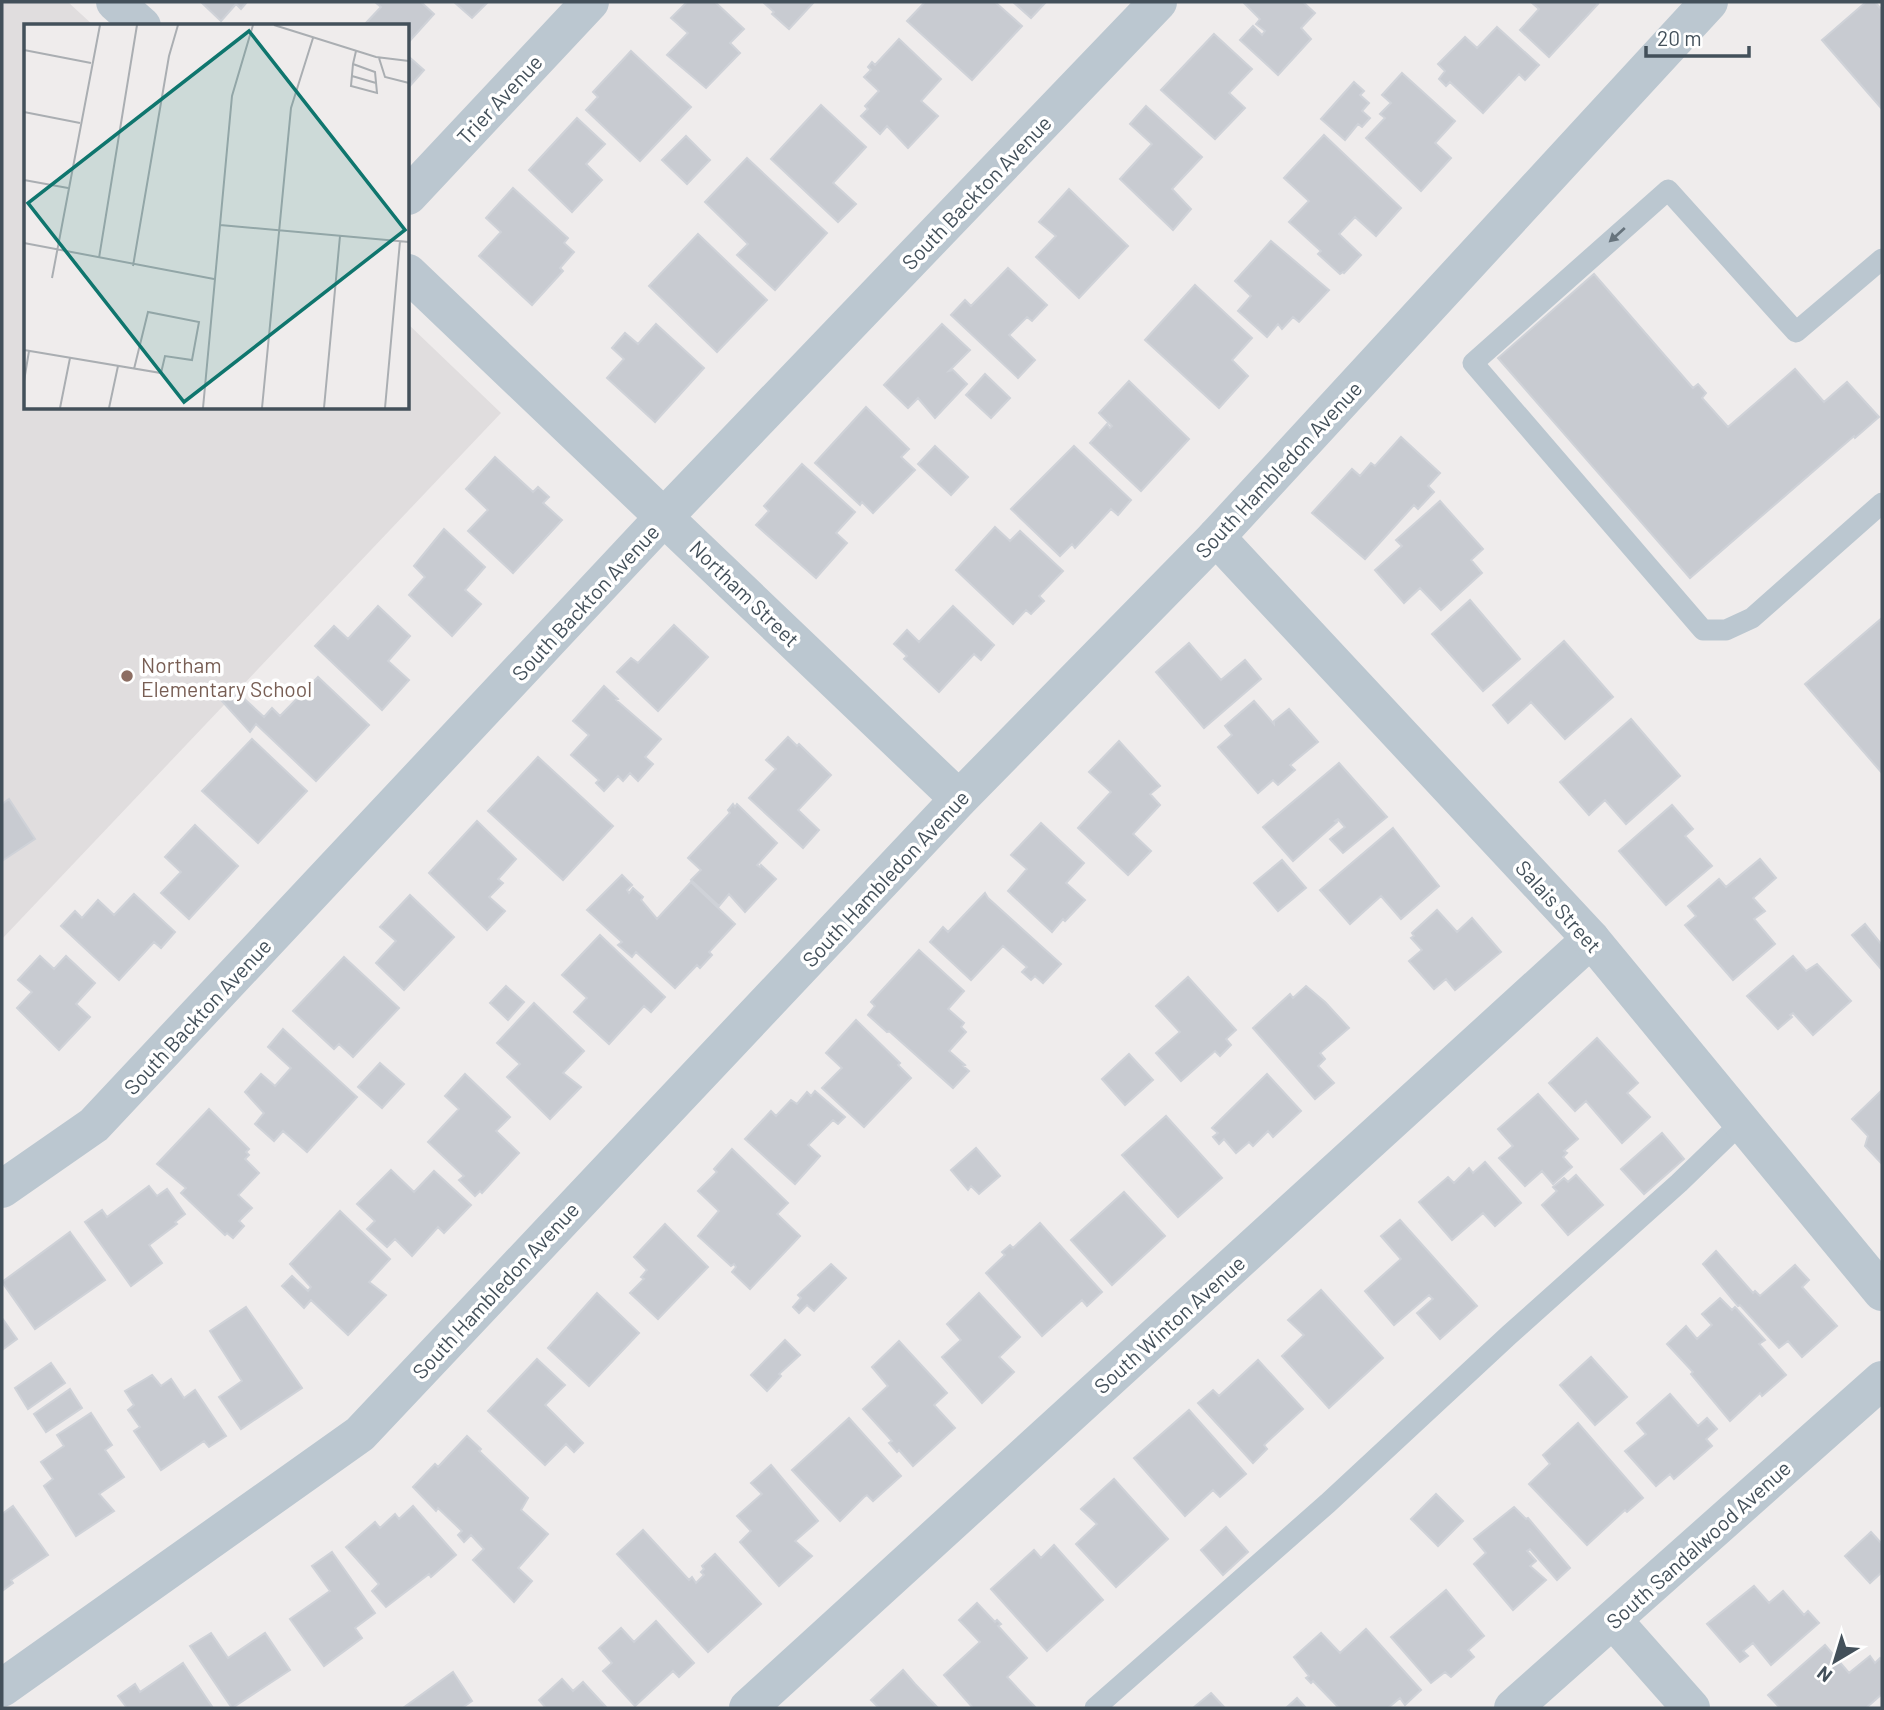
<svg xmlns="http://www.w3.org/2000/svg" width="1884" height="1710" viewBox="0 0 1884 1710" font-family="Barlow,sans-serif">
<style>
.education{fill:#e0ddde}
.building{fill:#c8cbd1;stroke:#cfd2d8;stroke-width:2}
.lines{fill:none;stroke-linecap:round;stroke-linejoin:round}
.service{stroke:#bbc7d0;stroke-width:21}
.minor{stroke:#bbc7d0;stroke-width:38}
.tertiary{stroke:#bbc7d0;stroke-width:38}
.oneway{fill:#67747d}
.education-dot{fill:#8d6e63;stroke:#fff;stroke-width:2.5}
.labels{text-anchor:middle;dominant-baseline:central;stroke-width:7;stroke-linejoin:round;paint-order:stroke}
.street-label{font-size:21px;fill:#43505a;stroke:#fff}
.education-label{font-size:21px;fill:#785e54;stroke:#fff;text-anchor:start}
.inset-road{fill:none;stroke:#aaaeb2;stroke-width:2}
.view{fill:#0f766e;fill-opacity:0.15;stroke:#0f766e;stroke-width:3.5}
.inset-edge{fill:none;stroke:#43505a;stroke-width:3.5}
</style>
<rect width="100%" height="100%" fill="#efecec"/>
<path class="education" d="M2,2H68L94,26H26V408H408V324L501,413L2,939Z"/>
<path class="building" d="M201,2H247L241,9L236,4L221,21Z
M375,2H421L434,14L408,43V26H363L381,7Z
M454,2H488L472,18Z
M687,2H715L744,29L730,43L740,53L706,88L667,55L688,33L671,18Z
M763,2H814L789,29L772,14L774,12Z
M925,2H995L1022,26L972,80L907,21Z
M1013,2H1046L1031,18Z
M1245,2H1303L1315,13L1301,28L1311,39L1278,75L1240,40L1253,26L1262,35L1265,31L1256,24L1260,19L1244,3Z
M1531,2H1595L1598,4L1549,57L1520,30L1539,9Z
M1866,2H1875L1882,10V109L1822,40Z
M1497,27L1539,65L1525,80L1519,74L1483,113L1450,82L1446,86L1439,79L1445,71L1438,64L1465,37L1477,48Z
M1214,34L1252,69L1229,93L1245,108L1215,139L1161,90Z
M899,39L941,79L921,101L938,116L908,148L887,126L880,134L861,116L868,109L865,106L879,91L864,77L871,70L868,67L872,62L875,65Z
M631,51L691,107L640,161L586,110L598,97L593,92Z
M408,56L424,70L408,88Z
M1402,73L1455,121L1435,143L1451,158L1421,191L1366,138L1385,118L1380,114L1391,103L1382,95Z
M1354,82L1364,91L1360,95L1369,103L1362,111L1370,118L1362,127L1358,124L1345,140L1321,119Z
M821,105L866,147L833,183L856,204L838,222L771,159Z
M1146,106L1202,157L1172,189L1191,209L1173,230L1120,179L1152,144L1130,124Z
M577,118L605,144L586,164L602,180L572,212L529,170Z
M1324,135L1401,208L1376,236L1355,217L1339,234L1361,255L1344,273L1343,272L1340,274L1318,254L1321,251L1289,222L1309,201L1284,178Z
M686,136L710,160L687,184L662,160Z
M747,158L827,233L775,290L737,255L748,244L705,202Z
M513,188L568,238L564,243L574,252L560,268L563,271L532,305L479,256L501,232L486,218Z
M1069,189L1128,246L1079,298L1036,257L1056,236L1039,222Z
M698,234L767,300L717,352L649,286Z
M1271,241L1329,290L1299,322L1293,317L1282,329L1278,324L1267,337L1238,311L1251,296L1235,281Z
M1008,268L1047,305L1032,321L1027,317L1009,335L1035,360L1018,378L951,315L965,300L971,306Z
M1594,274L1693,388L1698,384L1706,393L1702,398L1728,427L1795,369L1824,402L1847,382L1879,417L1855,438L1854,436L1690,578L1498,358Z
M1195,285L1252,338L1232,360L1248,376L1219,408L1145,340Z
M656,324L704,368L655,422L607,378L624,359L612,348L625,333L638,344Z
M942,324L970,350L949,371L953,370L967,384L935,418L918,398L908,408L884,385Z
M985,374L1010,398L991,418L966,395Z
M1129,381L1189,439L1141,491L1090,443L1107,424L1110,428L1112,426L1099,413Z
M866,407L909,449L901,457L915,470L873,513L862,502L860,505L815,463Z
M1401,437L1440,473L1428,486L1434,492L1418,509L1414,505L1365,559L1312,513L1352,469L1360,476L1371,463L1375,466Z
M935,446L968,477L951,495L918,464Z
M1074,446L1131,500L1118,515L1111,509L1075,548L1072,544L1060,556L1011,509Z
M495,457L533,492L538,487L549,497L543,503L562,520L513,573L468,531L488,510L466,489Z
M802,464L855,512L836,533L847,543L816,578L756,525L769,511L764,506Z
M1440,501L1483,549L1471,560L1482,573L1441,610L1420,588L1404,603L1375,570L1402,546L1396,540Z
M995,527L1010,541L1020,531L1063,571L1039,596L1044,601L1031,614L1026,610L1013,624L956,570Z
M444,529L485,567L465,590L481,604L452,636L409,595L425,577L414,566Z
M1470,600L1520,659L1483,691L1432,634Z
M378,606L410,636L388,661L409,680L382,710L315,646L334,626L348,639Z
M953,606L994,645L981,660L974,654L939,692L904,659L907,656L894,644L907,630L919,642Z
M1882,618V773L1805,684Z
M674,625L708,657L658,711L617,672L631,658L638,663Z
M1564,641L1613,697L1565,739L1531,702L1508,723L1493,705Z
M1189,643L1221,680L1245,660L1261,679L1204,728L1156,672Z
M318,677L369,725L316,781L256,724L250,732L221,700L226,694L232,699L238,693L264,717L272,708L280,716Z
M604,686L618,699L616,700L661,739L645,757L653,764L638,781L630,773L623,781L618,776L604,791L596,783L599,780L571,755L589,735L573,721Z
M1254,701L1274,724V721L1289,709L1318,742L1290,765L1295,770L1278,785L1273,780L1258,793L1218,747L1232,735L1225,726Z
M1631,719L1680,776L1626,824L1605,800L1589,815L1560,782Z
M788,737L797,746L799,744L831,775L798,810L819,830L803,848L749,798L776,769L766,760Z
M252,739L307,791L258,843L202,791Z
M1119,741L1160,786L1150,794L1160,805L1133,834L1151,851L1128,875L1078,828L1111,792L1089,772Z
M538,757L613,826L563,880L488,811Z
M1339,763L1387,817L1343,853L1330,839L1345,827L1338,819L1335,821L1337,822L1293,861L1263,827Z
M9,799L35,839L2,861V804Z
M733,804L735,807L737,804L777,843L757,865L760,867L761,865L776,879L745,912L729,894L719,906L691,880L701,870L688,858L730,813L728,810Z
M1672,805L1693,829L1685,836L1712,866L1666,905L1619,851Z
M477,821L516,859L498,879L503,883L489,897L505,911L487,930L429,873Z
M1041,823L1084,863L1066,883L1085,900L1065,921L1063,919L1052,932L1008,891L1027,869L1011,855Z
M195,825L238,866L189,919L161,893L181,872L165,857Z
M1393,828L1439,886L1401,919L1381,896L1350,924L1320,890Z
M1760,859L1776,878L1753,898L1765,911L1754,919L1775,944L1733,980L1685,925L1696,916L1688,906L1719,879L1726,887Z
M1282,860L1306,888L1278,911L1254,883Z
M622,875L632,885L627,890L629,893L633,888L643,897L641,900L657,919L691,882L735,924L709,952L712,955L700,968L697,965L675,988L636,952L632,957L618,945L622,942L587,910Z
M985,893L988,898L1061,964L1043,983L1035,976L1031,980L1022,972L1027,967L1003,946L971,980L930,942L943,927L948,932Z
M134,894L175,932L161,948L154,942L119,980L61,926L75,911L82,918L98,900L114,915Z
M410,895L454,937L404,990L376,963L396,941L380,927Z
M1437,910L1457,932L1472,918L1501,952L1455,990L1446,979L1434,989L1409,961L1422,950L1411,938L1414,936L1412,933Z
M1865,924L1882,945V970L1852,935Z
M600,935L665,997L651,1012L644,1006L609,1044L574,1012L587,998L562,975Z
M919,950L964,991L948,1009L964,1023L961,1027L966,1032L949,1051L965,1065L963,1066L969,1071L953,1088L889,1031L887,1032L868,1015L875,1006L871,1002Z
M40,956L54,969L66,956L95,983L76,1004L90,1017L59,1050L17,1008L32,992L18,980Z
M1793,956L1806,971L1817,964L1851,1001L1813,1035L1793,1013L1790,1015L1792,1017L1778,1029L1747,996Z
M344,957L399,1008L353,1057L339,1044L334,1049L293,1011Z
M1188,977L1236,1030L1226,1039L1231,1045L1220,1056L1215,1051L1181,1081L1156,1053L1180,1032L1156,1006Z
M506,986L524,1002L508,1020L490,1003Z
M1306,986L1325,1002L1349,1028L1320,1053L1325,1059L1318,1066L1334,1083L1315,1099L1253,1028L1290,994L1293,998Z
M534,1003L584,1051L563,1073L581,1087L550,1119L507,1077L520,1064L497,1043Z
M856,1020L900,1063L898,1065L911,1078L864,1127L822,1088L842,1068L826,1053Z
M283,1029L357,1097L307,1152L283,1131L274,1141L255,1124L264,1113L245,1092L261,1074L275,1086L291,1068L268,1047Z
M1597,1038L1638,1083L1627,1093L1650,1117L1622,1143L1586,1101L1575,1111L1549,1083Z
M1129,1054L1153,1080L1125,1105L1102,1079Z
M380,1063L404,1084L382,1108L358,1087Z
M465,1074L510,1117L496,1131L519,1153L482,1193L480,1191L475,1196L459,1180L464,1176L428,1142L459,1109L445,1096Z
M1267,1074L1301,1111L1273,1137L1268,1131L1253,1146L1249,1142L1236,1153L1224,1139L1219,1144L1213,1137L1218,1133L1212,1128Z
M1882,1090V1164L1865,1146L1868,1136L1852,1119Z
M815,1091L845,1117L838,1124L833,1120L808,1145L820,1156L795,1184L745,1139L771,1111L776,1116L791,1100L797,1104L807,1092L811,1096Z
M1538,1094L1578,1139L1564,1151L1567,1153L1563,1157L1572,1167L1553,1184L1542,1171L1525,1186L1499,1158L1513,1146L1498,1129Z
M209,1109L249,1149L246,1152L249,1155L245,1159L259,1173L238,1195L252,1208L239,1221L244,1226L233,1238L227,1233L225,1235L181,1193L186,1188L157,1164Z
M1166,1116L1222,1178L1178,1217L1122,1155Z
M1662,1133L1684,1159L1644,1194L1621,1169Z
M976,1148L1000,1176L979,1194L971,1186L968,1190L951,1170Z
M732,1149L788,1203L777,1214L800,1236L750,1289L732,1272L736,1267L734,1264L731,1266L698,1236L719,1211L698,1191L717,1172L714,1169Z
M1485,1162L1521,1203L1495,1226L1483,1213L1452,1240L1419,1202L1448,1177L1454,1183L1469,1168L1473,1173Z
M391,1170L414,1192L434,1171L471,1205L444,1233L438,1227L412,1256L395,1239L387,1247L367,1229L375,1221L357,1204Z
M1576,1175L1603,1205L1568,1235L1542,1205L1557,1191L1553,1187L1564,1178L1568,1182Z
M149,1186L157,1196L167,1189L185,1214L175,1222L177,1224L149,1245L162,1263L131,1286L85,1222L102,1210L107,1217Z
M1124,1192L1165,1236L1112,1285L1071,1240Z
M340,1211L390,1259L369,1282L386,1295L348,1335L311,1300L304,1308L282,1286L292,1276L308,1291L311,1287L290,1264Z
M1400,1220L1477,1306L1440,1339L1417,1313L1433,1299L1429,1295L1394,1325L1365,1291L1401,1259L1381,1236Z
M1040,1223L1102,1292L1087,1306L1082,1300L1042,1336L986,1273L1005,1255L1002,1252L1010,1245L1013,1248Z
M665,1224L708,1267L658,1319L630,1293L644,1279L641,1277L647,1270L634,1257Z
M70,1232L105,1280L35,1329L2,1282Z
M1716,1251L1753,1293L1755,1291L1760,1296L1795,1265L1809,1280L1802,1287L1837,1326L1802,1357L1788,1341L1779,1348L1740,1305L1738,1306L1703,1264Z
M831,1264L846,1278L814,1311L807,1305L799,1313L793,1307L801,1298L798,1295Z
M1321,1290L1383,1358L1329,1408L1282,1356L1304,1335L1288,1320Z
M597,1293L639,1333L589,1386L548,1348Z
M979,1293L1020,1337L999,1357L1014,1372L982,1403L942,1357L961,1340L947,1324Z
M1720,1298L1732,1310L1735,1307L1765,1340L1759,1344L1786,1375L1762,1396L1760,1393L1730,1421L1691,1374L1693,1372L1667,1344L1686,1326L1697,1339L1712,1325L1702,1314Z
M246,1307L302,1388L241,1429L219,1397L242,1381L210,1331Z
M2,1318L17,1339L2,1350Z
M785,1340L800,1355L779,1374L781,1376L767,1391L751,1375Z
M899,1341L947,1393L934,1405L955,1428L913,1466L899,1450L897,1452L889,1443L892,1441L863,1409L888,1386L872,1367Z
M1591,1357L1627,1397L1595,1425L1560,1385Z
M537,1359L565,1385L545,1405L583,1443L574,1452L566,1444L545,1465L488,1411Z
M1258,1360L1303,1409L1264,1445L1267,1449L1253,1463L1198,1403L1213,1390L1219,1396Z
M51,1363L65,1383L28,1409L15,1388Z
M152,1375L161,1386L171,1379L184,1398L195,1390L226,1436L209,1447L204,1441L161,1470L134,1431L140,1427L128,1410L134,1405L125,1391Z
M70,1389L82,1408L46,1432L34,1414Z
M1670,1394L1698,1426L1707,1418L1717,1429L1706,1439L1712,1446L1674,1479L1670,1474L1656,1486L1625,1451L1646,1434L1637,1423Z
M1189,1410L1246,1474L1220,1497L1213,1490L1185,1516L1134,1458Z
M91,1413L112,1445L105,1450L124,1477L99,1494L114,1511L76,1536L44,1486L53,1479L41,1462L64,1446L57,1435Z
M849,1418L901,1476L873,1501L867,1495L864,1497L840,1521L792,1470Z
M1578,1423L1643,1498L1627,1512L1625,1510L1587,1545L1529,1484L1550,1464L1543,1455Z
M467,1436L481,1449L479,1451L528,1498L521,1510L548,1534L518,1568L532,1581L514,1602L473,1560L484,1549L471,1535L464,1542L458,1535L462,1531L438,1508L436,1511L413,1487L435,1464L438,1467Z
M771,1465L818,1521L795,1541L812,1556L779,1586L740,1542L751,1531L737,1516L762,1494L751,1483Z
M1114,1479L1168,1539L1116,1587L1076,1544L1097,1524L1081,1509Z
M1436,1494L1463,1521L1438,1546L1411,1519Z
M13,1506L48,1555L11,1580L13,1583L2,1591V1514Z
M413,1506L456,1555L431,1577L429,1574L386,1607L372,1591L379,1584L346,1547L375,1522L380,1528L395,1514L399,1519Z
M1514,1507L1526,1519L1528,1518L1570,1568L1557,1580L1530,1549L1527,1551L1536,1561L1530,1566L1546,1580L1513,1610L1474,1564L1486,1553L1474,1539Z
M1226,1527L1248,1552L1223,1575L1201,1550Z
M643,1530L689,1580L692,1577L696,1583L704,1575L701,1572L704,1569L702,1566L715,1554L761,1604L708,1652L617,1554Z
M1871,1532L1882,1544V1572L1870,1583L1845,1556Z
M1054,1545L1103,1600L1047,1651L991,1589L1034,1550L1041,1558Z
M332,1552L375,1613L355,1628L362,1638L324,1666L290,1619L330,1591L312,1566Z
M1754,1586L1769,1603L1783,1591L1804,1615L1808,1611L1819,1623L1771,1665L1753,1643L1743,1651L1748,1656L1740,1662L1707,1624Z
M1446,1590L1484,1636L1468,1650L1474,1657L1451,1677L1445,1672L1431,1683L1391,1637Z
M977,1603L995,1622L997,1620L1001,1624L998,1626L1027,1658L1007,1677L1036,1708H973L944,1675L980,1642L959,1620Z
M656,1621L694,1663L679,1677L673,1671L635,1706L603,1671L612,1663L599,1648L621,1628L634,1642Z
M1366,1629L1421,1690L1405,1705L1400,1698L1388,1708H1339L1313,1681L1311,1683L1306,1678L1309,1676L1294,1657L1321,1633L1340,1653Z
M211,1633L228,1658L265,1633L290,1670L232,1708L190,1646Z
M1825,1645L1849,1673L1870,1656L1875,1663L1880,1658L1882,1661V1694L1866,1708H1780L1768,1695Z
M183,1663L213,1708H127L118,1696L135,1684L140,1692Z
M903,1670L915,1684L938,1708H879L871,1700Z
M453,1672L472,1701L462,1708H403Z
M562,1679L573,1691L583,1682L607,1708H546L539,1700Z
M1211,1693L1225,1708H1193Z
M1297,1698L1306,1708H1286Z"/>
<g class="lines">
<path class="service" d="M1882,259L1796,332L1668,190L1473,363L1703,630H1726L1752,618L1882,503
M1095,1708L1328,1503L1509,1335L1679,1183L1742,1122"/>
<path class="minor" d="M115,2L142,26
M408,196L590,2
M408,273L959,799
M2,1189L94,1125L665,516L1158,2
M1613,1620L1691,1708
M2,1688L360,1434L959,799L1216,537L1709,2
M748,1708L1591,939
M1513,1708L1882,1380"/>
<path class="tertiary" d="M1216,537L1591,939L1882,1292"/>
</g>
<defs><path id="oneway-solid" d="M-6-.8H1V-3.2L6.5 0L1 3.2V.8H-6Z" transform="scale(1.75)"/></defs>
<use class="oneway" href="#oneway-solid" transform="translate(1617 235) rotate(138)"/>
<circle class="education-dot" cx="127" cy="676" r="7"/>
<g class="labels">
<g class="street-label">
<text transform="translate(499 99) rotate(-47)">Trier Avenue</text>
<text transform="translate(976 192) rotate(-46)">South Backton Avenue</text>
<text transform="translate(1278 469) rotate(-47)">South Hambledon Avenue</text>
<text transform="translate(745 593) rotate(44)">Northam Street</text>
<text transform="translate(585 602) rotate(-47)">South Backton Avenue</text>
<text transform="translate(885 878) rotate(-47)">South Hambledon Avenue</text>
<text transform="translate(1559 906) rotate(48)">Salais Street</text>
<text transform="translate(197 1016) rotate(-47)">South Backton Avenue</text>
<text transform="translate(495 1290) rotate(-47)">South Hambledon Avenue</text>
<text transform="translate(1169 1324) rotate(-42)">South Winton Avenue</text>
<text transform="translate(1698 1544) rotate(-42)">South Sandalwood Avenue</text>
</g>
<g class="education-label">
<text x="141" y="664">Northam<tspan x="141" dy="24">Elementary School</tspan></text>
</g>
</g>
<g transform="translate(24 24)">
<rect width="385" height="385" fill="#efecec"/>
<path class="inset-road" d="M250,1L352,33L385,37M0,26L67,39M355,34L361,53L385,59M329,40L351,48L353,69L327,62L329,40L332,27M328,52L352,59M0,88L56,99M0,156L44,164M196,201L385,218M0,219L190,255M75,234L113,1M109,242L145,32L154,1M28,254L76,1M0,326L137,349L141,332L168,336L175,298L124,288L110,345M0,357L5,327M36,384L46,334M85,384L94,342M179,384L208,72L229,1M238,384L267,84L289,14M300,384L316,212M361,384L376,217"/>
<path class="view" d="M225,7L381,206L160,378L4,179Z"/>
<rect width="385" height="385" class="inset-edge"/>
</g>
<rect width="1884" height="1710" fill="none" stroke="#43505a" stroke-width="7"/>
<g transform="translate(1835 1661) rotate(218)" stroke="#ffffff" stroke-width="5" paint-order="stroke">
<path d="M0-5L12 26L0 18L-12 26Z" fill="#43505a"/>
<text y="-10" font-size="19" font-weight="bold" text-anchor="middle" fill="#43505a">N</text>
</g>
<path d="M1646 46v10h103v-10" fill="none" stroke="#43505a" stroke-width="3.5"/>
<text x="1657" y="46" font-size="21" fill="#43505a" stroke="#ffffff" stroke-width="5" paint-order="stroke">20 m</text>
</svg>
